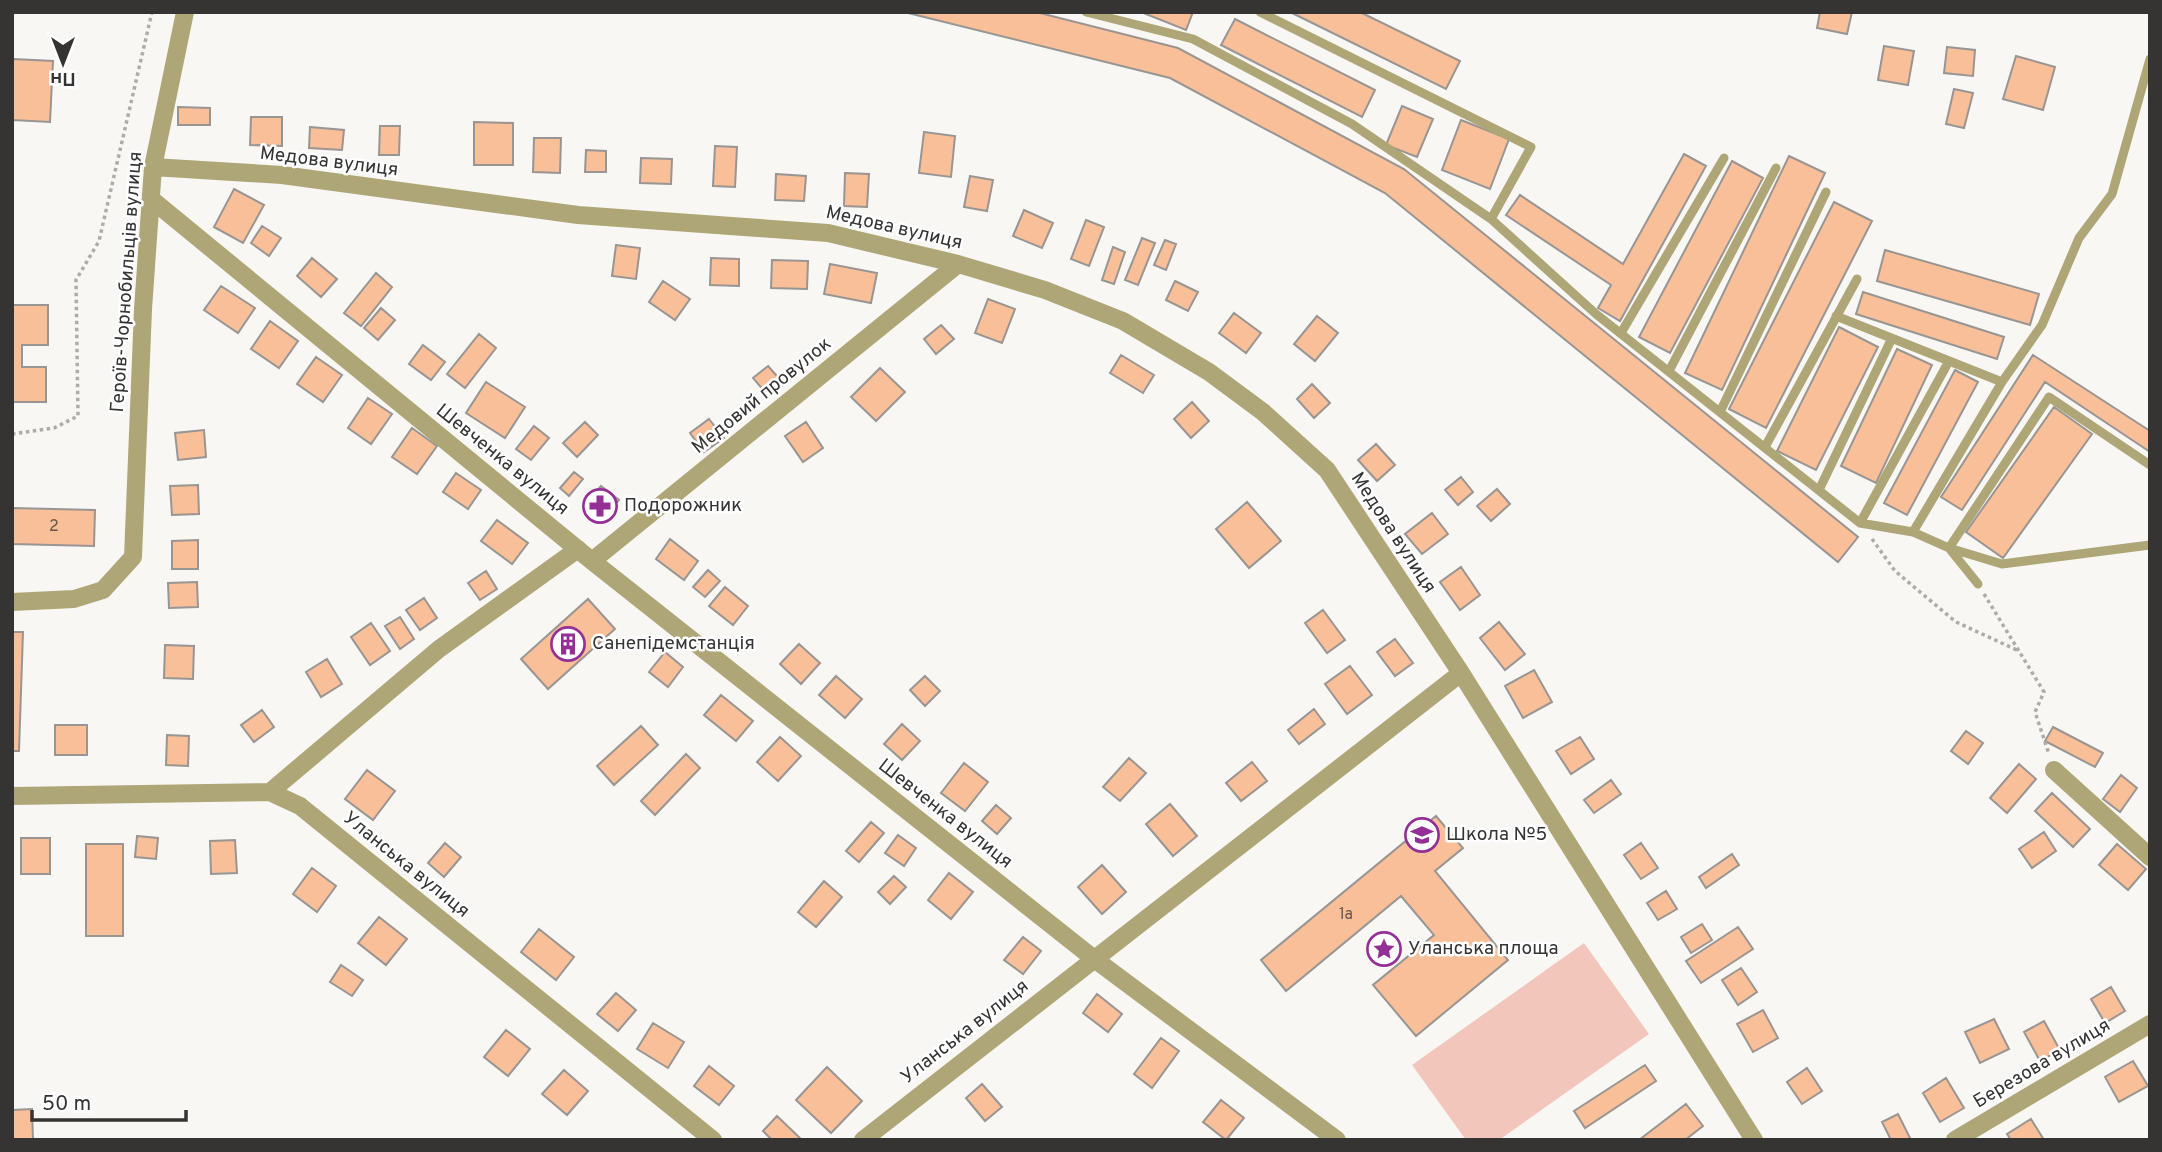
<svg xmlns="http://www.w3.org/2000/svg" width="2162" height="1152" viewBox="0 0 2162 1152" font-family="Overpass,sans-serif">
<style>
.green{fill:#f3c6bc}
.building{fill:#f8bf99;stroke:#989593;stroke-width:2}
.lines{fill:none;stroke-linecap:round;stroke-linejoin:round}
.path{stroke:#adaca9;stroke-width:3.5;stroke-dasharray:3.5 3.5;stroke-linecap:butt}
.service{stroke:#aea677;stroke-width:9}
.minor{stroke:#aea677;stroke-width:18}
.labels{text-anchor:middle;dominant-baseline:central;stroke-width:5;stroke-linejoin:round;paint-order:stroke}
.number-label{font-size:16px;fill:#66574c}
.street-label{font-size:19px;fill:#353433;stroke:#fff}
.poi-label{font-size:19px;fill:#353433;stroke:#fff;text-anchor:start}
</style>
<rect width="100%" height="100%" fill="#f9f7f4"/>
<path class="green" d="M1584,943L1649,1034L1499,1140H1466L1412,1065Z"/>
<path class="building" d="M904,12H1036L1178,48L1404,169L1858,537L1838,562L1385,193L1170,78Z
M1141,12H1193L1186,30Z
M1290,12H1360L1460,61L1446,89Z
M1820,12H1852L1847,34L1817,28Z
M1235,19L1375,90L1362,117L1221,45Z
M1884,46L1914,51L1908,85L1878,80Z
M1947,47L1975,50L1973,76L1944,73Z
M2016,56L2055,67L2043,110L2003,99Z
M13,59L53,61L50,122L13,120L12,133Z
M1954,89L1973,93L1964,128L1946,124Z
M1402,106L1433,119L1417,157L1386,145Z
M178,107L210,108V125H178Z
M251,117H282V146L250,145Z
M1461,120L1509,139L1490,189L1442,170Z
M474,122L513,123V165H474Z
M380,126H400L399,155H379Z
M310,127L344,130L342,150L309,148Z
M924,132L955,136L951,177L919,173Z
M534,138H561L560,173L533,172Z
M715,146L737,147L735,187L713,186Z
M586,150L606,151V172H585Z
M1684,154L1706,166L1620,321L1598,308L1611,285L1506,215L1520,195L1623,264Z
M1789,156L1825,173L1722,390L1685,373Z
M641,158L672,159L671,184L640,183Z
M1732,161L1763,178L1670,353L1639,337Z
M845,173L869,174L867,207L844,206Z
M776,174L806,176L804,201L775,200Z
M970,176L993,180L987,211L964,207Z
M234,189L264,205L243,243L214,227Z
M1834,202L1872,221L1766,428L1729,409Z
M1024,210L1053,223L1042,248L1013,236Z
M1086,220L1104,227L1089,266L1071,259Z
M262,226L281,238L269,256L251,243Z
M1142,238L1155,243L1138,285L1125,280Z
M1165,240L1176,244L1166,270L1154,265Z
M616,245L640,248L636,279L612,276Z
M1113,247L1125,252L1114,284L1102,280Z
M1885,250L2039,294L2030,325L1877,281Z
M312,258L337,279L321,297L297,276Z
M711,258L739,259V286L710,285Z
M772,260L808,261L807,289L771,288Z
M830,264L877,273L871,303L824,294Z
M376,273L392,287L361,326L344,313Z
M663,281L690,299L675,320L649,302Z
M1175,281L1198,292L1188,311L1166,300Z
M221,286L255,308L238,333L204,310Z
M1863,292L2004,337L1997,359L1856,314Z
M988,299L1015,309L1002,343L975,333Z
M12,305H48V345H22V367H46V402H12Z
M381,308L395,320L378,340L364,328Z
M1234,313L1261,333L1246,353L1219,333Z
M1317,316L1338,333L1315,361L1294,344Z
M270,321L298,341L279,368L251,349Z
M941,325L954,339L936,354L924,339Z
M1839,327L1878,347L1816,470L1777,451Z
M479,334L496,348L465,388L447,374Z
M423,345L445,362L431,380L409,364Z
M1897,349L1932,365L1876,483L1841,466Z
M1121,355L1154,375L1143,393L1110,373Z
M2033,355L2150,431V452L2045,382L1962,510L1941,497Z
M316,357L342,375L323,402L297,384Z
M768,366L784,384L769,397L753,378Z
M880,368L905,392L876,421L851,397Z
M1955,370L1978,382L1907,515L1884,503Z
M486,382L525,407L505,438L466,413Z
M1312,384L1330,403L1314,418L1297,399Z
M368,398L392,414L371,444L348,428Z
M1192,402L1209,421L1191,438L1174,419Z
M2054,407L2092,434L2003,558L1966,532Z
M709,419L724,438L704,452L690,433Z
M585,422L598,435L577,457L563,443Z
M806,422L823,448L803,462L785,436Z
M534,426L549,438L531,460L516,449Z
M412,428L437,446L417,474L392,457Z
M204,430L206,457L178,460L175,433Z
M1376,444L1395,465L1377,481L1358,460Z
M574,472L583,479L569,496L560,488Z
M456,473L481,490L468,509L443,492Z
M1461,477L1473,492L1458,505L1445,490Z
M198,485L199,514L172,515L170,486Z
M601,486L619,500L603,519L585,505Z
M1497,489L1510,504L1491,521L1477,506Z
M1247,502L1281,541L1249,568L1216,529Z
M12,508L95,510L94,546L12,544Z
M1432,513L1448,534L1422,554L1405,534Z
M497,520L528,543L512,564L481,541Z
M670,539L698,561L684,580L656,559Z
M198,540V569H172V541Z
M1461,567L1480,595L1460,610L1440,582Z
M708,570L720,581L705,597L693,587Z
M486,571L497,589L480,600L468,583Z
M197,582L198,607L169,608L168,583Z
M725,587L748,606L733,625L709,606Z
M424,598L437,618L420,630L406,610Z
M588,599L615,629L548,689L521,659Z
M1323,610L1345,640L1327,653L1305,623Z
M400,617L414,639L400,649L385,626Z
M1499,622L1525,654L1505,670L1480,638Z
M371,623L390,651L370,665L351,637Z
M12,632H23L19,751H12Z
M1395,639L1413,663L1395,676L1377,652Z
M799,644L820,663L801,684L780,664Z
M165,645L194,646L193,679L164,678Z
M665,652L683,667L668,687L649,672Z
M327,659L342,684L321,697L306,672Z
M1350,666L1372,695L1347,714L1325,684Z
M1534,670L1552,702L1523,718L1505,686Z
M836,676L862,699L845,718L819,695Z
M925,676L940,691L925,706L910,690Z
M721,695L753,721L736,741L704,715Z
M1314,709L1325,724L1299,744L1288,730Z
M262,710L274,727L254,742L241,725Z
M902,724L920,741L902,760L884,744Z
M55,725H87V755H55Z
M641,726L658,745L614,785L597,766Z
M2053,727L2103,753L2095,767L2045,741Z
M1966,731L1983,743L1968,764L1951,751Z
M167,735L189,736L188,766L166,765Z
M780,737L801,756L778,781L757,762Z
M1580,737L1594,759L1571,774L1556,751Z
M686,754L700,768L655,815L641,801Z
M1129,758L1146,773L1120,801L1103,787Z
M1252,762L1267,781L1241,801L1226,783Z
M964,763L988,782L965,811L941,793Z
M2019,764L2036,779L2007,813L1990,798Z
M367,770L395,791L373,820L345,799Z
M2121,775L2137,788L2120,812L2103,799Z
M1611,780L1621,794L1594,813L1584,800Z
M2052,793L2090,829L2073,847L2035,811Z
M1170,804L1197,836L1173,856L1146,824Z
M996,805L1011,818L997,834L982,821Z
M1436,816L1463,848L1435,871L1508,960L1416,1036L1373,985L1434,935L1401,896L1286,991L1261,960Z
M871,822L884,833L859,862L846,851Z
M2044,832L2056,851L2032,868L2019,849Z
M898,835L916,848L904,866L885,853Z
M137,836L158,838L156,859L135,857Z
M21,838H50V874H21Z
M235,840L237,873L211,874L210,841Z
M445,843L461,857L444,877L428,863Z
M1641,843L1658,868L1641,879L1624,855Z
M86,844H123V936H86Z
M2117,844L2146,869L2128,890L2099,865Z
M1732,854L1739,865L1706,888L1699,877Z
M1102,865L1126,892L1102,914L1078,887Z
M312,868L336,886L317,912L293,894Z
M949,873L973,892L951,919L928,900Z
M894,876L906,887L890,904L878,892Z
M824,881L842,897L816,927L798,912Z
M1666,891L1677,909L1658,920L1647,903Z
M379,917L407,939L386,965L358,943Z
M1702,924L1712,940L1691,953L1681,937Z
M1738,927L1753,949L1701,983L1686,961Z
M539,929L574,957L556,980L521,952Z
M1023,937L1041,951L1023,974L1004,960Z
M341,965L363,980L352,996L330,982Z
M1741,968L1757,992L1738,1005L1722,980Z
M2111,987L2125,1011L2105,1023L2091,999Z
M616,993L636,1010L618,1031L597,1014Z
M1097,994L1122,1014L1108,1032L1083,1013Z
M1763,1010L1778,1038L1753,1052L1737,1024Z
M1994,1019L2009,1049L1980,1063L1965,1032Z
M2044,1021L2060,1050L2040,1061L2024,1032Z
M653,1023L684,1042L668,1068L637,1049Z
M506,1030L530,1049L508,1076L484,1057Z
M1161,1038L1179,1051L1152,1088L1134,1074Z
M2133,1061L2148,1086L2119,1102L2105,1077Z
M1645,1065L1656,1081L1585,1128L1574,1111Z
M709,1066L734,1086L719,1105L694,1086Z
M827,1067L862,1101L831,1133L796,1100Z
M1807,1068L1822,1091L1802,1104L1787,1082Z
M564,1070L588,1091L567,1115L542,1094Z
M1946,1078L1964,1108L1940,1122L1923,1093Z
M982,1084L1002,1107L985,1121L966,1098Z
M1221,1100L1244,1118L1226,1140L1203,1122Z
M1686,1104L1703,1126L1685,1140H1639Z
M32,1109L33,1140H12V1110Z
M1898,1114L1911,1140H1891L1882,1122Z
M777,1116L802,1140H772L763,1131Z
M2031,1119L2044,1140H2011L2007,1134Z"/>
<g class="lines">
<path class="path" d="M12,434L54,428L78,416L76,280L99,241L152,12
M1872,539L1895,571L1956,622L2019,651
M1984,594L2044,692L2035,712L2049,754"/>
<path class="service" d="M1086,12L1193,39L1352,124L1491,219
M1260,12L1531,147L1491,219L1596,314L1860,523L1913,532L1949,548L1978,584
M1836,316L2002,382
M1621,333L1724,158
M1669,371L1776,168
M1720,412L1826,192
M1765,447L1857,279
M2150,465L2049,397L1949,548L2002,564L2150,545
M1819,490L1892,338
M1860,523L1949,361
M1913,532L2002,382L2042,325L2079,238L2112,194L2150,59"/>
<path class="minor" d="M153,167L282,175L578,215L828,233L958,264L1045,290L1123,321L1209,372L1263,412L1327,470L1461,673L1754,1140
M151,199L592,561L1093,958L1337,1140
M592,561L958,264
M12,602L74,599L103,590L133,557L143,309L153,167L185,12
M2054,770L2150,857
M270,792L439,649L578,549
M12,796L270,792L300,806L713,1140
M863,1140L1461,673
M1955,1140L2150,1024"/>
</g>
<defs>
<g id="pharmacy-ring" transform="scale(1.75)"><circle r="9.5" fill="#fff" stroke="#932f95" stroke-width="1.5"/><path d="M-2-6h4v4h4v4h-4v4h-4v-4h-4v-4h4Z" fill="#932f95"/></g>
<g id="building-ring" transform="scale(1.75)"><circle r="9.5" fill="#fff" stroke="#932f95" stroke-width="1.5"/><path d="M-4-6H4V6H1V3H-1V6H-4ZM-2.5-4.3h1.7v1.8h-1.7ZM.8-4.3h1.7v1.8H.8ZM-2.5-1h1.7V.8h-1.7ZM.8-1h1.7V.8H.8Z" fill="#932f95"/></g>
<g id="school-ring" transform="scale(1.75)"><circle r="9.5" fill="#fff" stroke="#932f95" stroke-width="1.5"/><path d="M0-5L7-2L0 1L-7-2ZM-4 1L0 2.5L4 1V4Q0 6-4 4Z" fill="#932f95"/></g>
<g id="sight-ring" transform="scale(1.75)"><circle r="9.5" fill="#fff" stroke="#932f95" stroke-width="1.5"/><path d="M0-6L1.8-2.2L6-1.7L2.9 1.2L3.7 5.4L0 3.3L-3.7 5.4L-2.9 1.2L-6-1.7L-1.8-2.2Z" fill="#932f95"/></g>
</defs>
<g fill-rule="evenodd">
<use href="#pharmacy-ring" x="600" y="506"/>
<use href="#building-ring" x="568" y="644"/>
<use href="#school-ring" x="1422" y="835"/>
<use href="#sight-ring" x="1384" y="949"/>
</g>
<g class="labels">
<g class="number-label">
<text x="54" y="527">2</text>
<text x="1346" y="915">1а</text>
</g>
<g class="street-label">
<text transform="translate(329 162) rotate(7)">Медова вулиця</text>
<text transform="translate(894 228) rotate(13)">Медова вулиця</text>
<text transform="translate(127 282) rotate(-86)">Героїв-Чорнобильців вулиця</text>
<text transform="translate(762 396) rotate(-39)">Медовий провулок</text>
<text transform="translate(502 460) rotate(39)">Шевченка вулиця</text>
<text transform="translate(1393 533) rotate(57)">Медова вулиця</text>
<text transform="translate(945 814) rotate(38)">Шевченка вулиця</text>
<text transform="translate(406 865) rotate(39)">Уланська вулиця</text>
<text transform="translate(965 1032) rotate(-38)">Уланська вулиця</text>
<text transform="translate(2042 1064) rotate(-31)">Березова вулиця</text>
</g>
<g class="poi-label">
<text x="624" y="506">Подорожник</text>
<text x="592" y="644">Санепідемстанція</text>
<text x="1446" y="835">Школа №5</text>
<text x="1408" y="949">Уланська площа</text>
</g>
</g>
<rect width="2162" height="1152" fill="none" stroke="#353433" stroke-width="28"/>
<g transform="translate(63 63) rotate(180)" stroke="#ffffff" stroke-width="5" paint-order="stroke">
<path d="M0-5L12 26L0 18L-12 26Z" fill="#353433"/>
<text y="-10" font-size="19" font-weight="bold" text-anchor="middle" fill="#353433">Пн</text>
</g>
<path d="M32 1110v10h154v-10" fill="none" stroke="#353433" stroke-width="3.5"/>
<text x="42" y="1110" font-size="21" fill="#353433" stroke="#ffffff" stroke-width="5" paint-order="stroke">50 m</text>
</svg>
